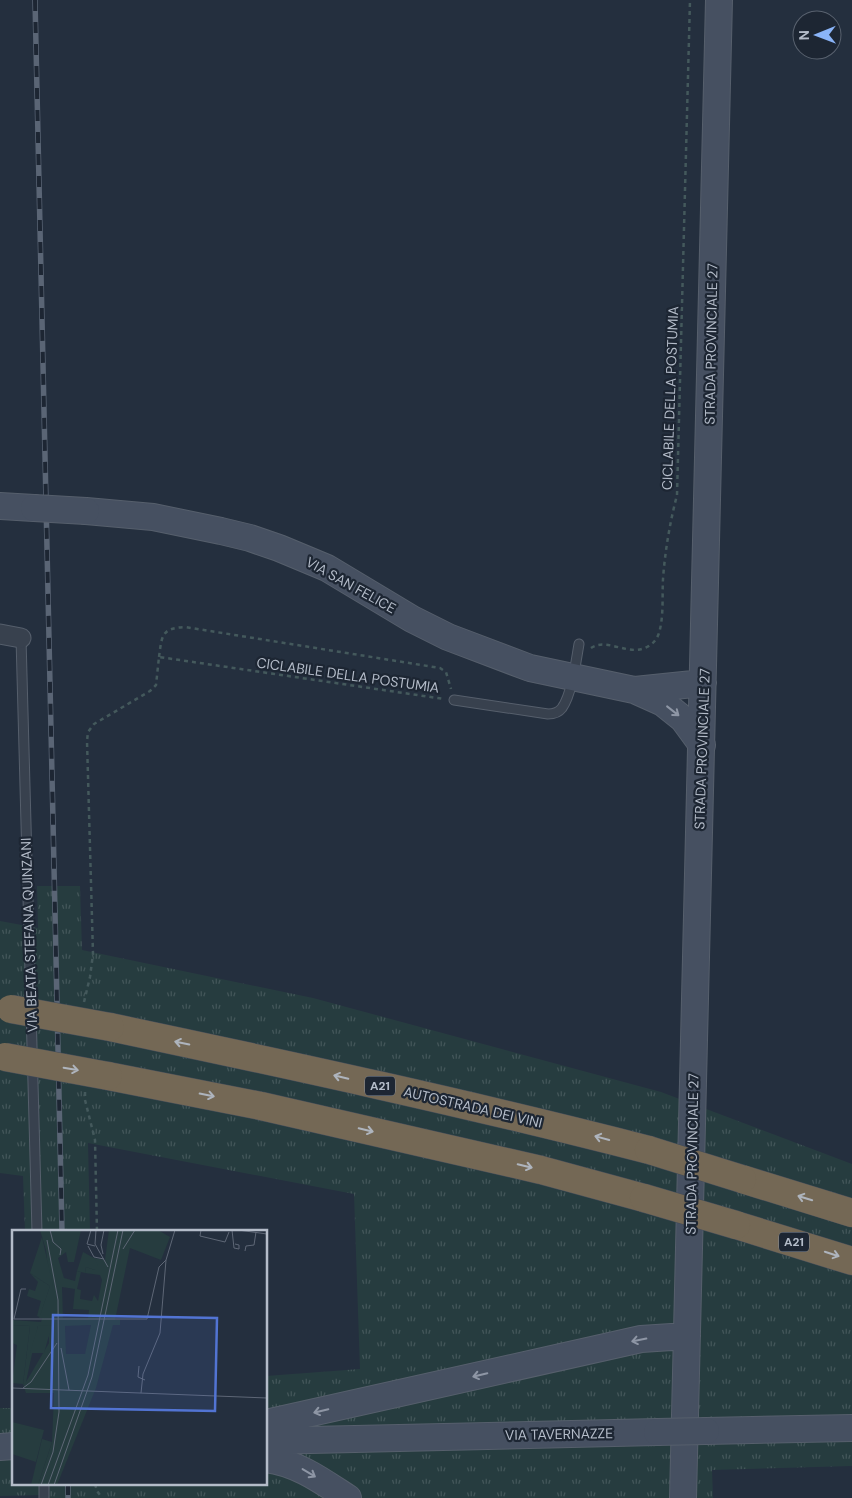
<svg xmlns="http://www.w3.org/2000/svg" width="852" height="1498" viewBox="0 0 852 1498" font-family="'DM Sans',sans-serif">
<style>
.grass{fill:url(#grass-tufts)}
.lines{fill:none;stroke-linecap:round;stroke-linejoin:round}
.lane-casing{stroke:#565f6c;stroke-width:11}
.street-casing{stroke:#565f6c;stroke-width:21}
.secondary-casing{stroke:#565f6c;stroke-width:28}
.highway-casing{stroke:#434c59;stroke-width:29}
.path{stroke:#44595c;stroke-width:2.5;stroke-dasharray:4 4;stroke-linecap:butt}
.lane{stroke:#38414e;stroke-width:9}
.street{stroke:#38414e;stroke-width:19}
.secondary{stroke:#465061;stroke-width:26}
.highway{stroke:#746855;stroke-width:28}
.rail-casing{stroke:#5a6575;stroke-width:5.5}
.rail{stroke:#1d2633;stroke-width:4;stroke-dasharray:11;stroke-linecap:butt}
.secondary-bridge-casing{stroke:#565f6c;stroke-width:28;stroke-linecap:butt}
.highway-bridge-casing{stroke:#434c59;stroke-width:29;stroke-linecap:butt}
.secondary-bridge{stroke:#465061;stroke-width:26}
.highway-bridge{stroke:#746855;stroke-width:28}
.oneway{stroke:#8e96a5}
.oneway2{stroke:#aeb4bd}
.labels{text-anchor:middle;dominant-baseline:central;stroke-width:4.5;stroke-linejoin:round;paint-order:stroke}
.shield{fill:#1d2633;stroke:#878f9c;stroke-width:1}
.shield-label{font-size:12px;font-weight:bold;fill:#b4bcc9}
.street-label{font-size:14px;fill:#b4bcc9;stroke:#1d2633}
.inset-road{fill:none;stroke:#5e6776;stroke-width:1}
.view{fill:#5274d3;fill-opacity:0.15;stroke:#5274d3;stroke-width:2.5}
.inset-edge{fill:none;stroke:#b4bcc9;stroke-width:2.5}
</style>
<defs>
<pattern id="grass-tufts" width="24" height="20" patternUnits="userSpaceOnUse" patternTransform="scale(1.25)"><rect width="24" height="20" fill="#263c3f"/><path d="M3 7l-1-3M5 7V3M7 7l1-3M15 17l-1-3M17 17v-4M19 17l1-3" fill="none" stroke="#435659"/></pattern>
</defs>
<rect width="100%" height="100%" fill="#242f3e"/>
<path class="grass" d="M37,886H80L82,950L313,998L661,1092L852,1164V1466L712,1470L713,1498H42V1495L0,1496V1408H14V1484H266V1376L360,1369L354,1194L88,1143L90,1232H25L23,1176L0,1173V921L38,928Z"/>
<g class="lines">
<g class="lane-casing">
<path id="lane" d="M21,638L37,1232
M454,700L548,714C554,714 559,712 562,708C572,694 576,661 579,644
M44,1484V1498"/>
</g>
<g class="street-casing">
<path id="street" d="M0,634L21,638"/>
</g>
<g class="secondary-casing">
<path id="secondary" d="M0,506L34,508
M86,511L153,517L221,531L250,538L279,548L327,568L412,619L448,637L530,668L634,690L663,703L683,719L702,745
M635,690L703,683
M266,1423L641,1339L687,1336
M706,1431L852,1428
M266,1441L657,1432
M0,1447L14,1446
M266,1459C298,1463 322,1481 348,1498
M683,1498L719,0"/>
</g>
<g class="highway-casing">
<path id="highway" d="M110,1027C290,1065 470,1104 649,1150
M108,1076L261,1106L541,1170L644,1198
M742,1179L852,1213
M736,1225L852,1261"/>
</g>
<path class="path" d="M591,648C607,637 629,657 647,647C653,644 657,639 659,633C664,616 662,596 663,579C665,551 670,522 677,495L690,0
M159,657C162,636 161,628 185,627L440,668L446,672L451,689
M84,1002L90,977L93,954L87,741L88,732L94,724L150,691L156,685L159,657L444,699
M85,1092V1100L95,1140L97,1232
M95,1484L97,1491L102,1498"/>
<use href="#lane" class="lane"/>
<use href="#street" class="street"/>
<use href="#secondary" class="secondary"/>
<use href="#highway" class="highway"/>
<g class="rail-casing">
<path id="rail" d="M35,0L62,1232
M68,1484V1498"/>
</g>
<use href="#rail" class="rail"/>
<g class="secondary-bridge-casing">
<path id="secondary-bridge" d="M34,508L86,511
M657,1432L706,1431"/>
</g>
<g class="highway-bridge-casing">
<path id="highway-bridge" d="M11,1009L110,1027
M5,1057L108,1076
M649,1150L742,1179
M644,1198L736,1225"/>
</g>
<use href="#secondary-bridge" class="secondary-bridge"/>
<use href="#highway-bridge" class="highway-bridge"/>
</g>
<defs><path id="oneway-shaft" d="M-6 0H5M1.5-3L5.5 0L1.5 3" fill="none" stroke-width="1.6" stroke-linecap="round" stroke-linejoin="round" transform="scale(1.25)"/></defs>
<g class="oneway">
<use href="#oneway-shaft" transform="translate(673 711) rotate(38)"/>
<use href="#oneway-shaft" transform="translate(639 1340) rotate(169)"/>
<use href="#oneway-shaft" transform="translate(480 1375) rotate(167)"/>
<use href="#oneway-shaft" transform="translate(321 1411) rotate(167)"/>
<use href="#oneway-shaft" transform="translate(309 1473) rotate(31)"/>
</g>
<g class="oneway2">
<use href="#oneway-shaft" transform="translate(182 1043) rotate(-168)"/>
<use href="#oneway-shaft" transform="translate(71 1069) rotate(10)"/>
<use href="#oneway-shaft" transform="translate(341 1077) rotate(-167)"/>
<use href="#oneway-shaft" transform="translate(207 1095) rotate(11)"/>
<use href="#oneway-shaft" transform="translate(366 1130) rotate(13)"/>
<use href="#oneway-shaft" transform="translate(602 1138) rotate(-165)"/>
<use href="#oneway-shaft" transform="translate(525 1166) rotate(13)"/>
<use href="#oneway-shaft" transform="translate(805 1198) rotate(-163)"/>
<use href="#oneway-shaft" transform="translate(832 1254) rotate(18)"/>
</g>
<g class="labels">
<g class="shield">
<rect x="365" y="1076.5" width="30" height="19" rx="4"/>
<rect x="779" y="1232.5" width="30" height="19" rx="4"/>
</g>
<g class="shield-label">
<text x="380" y="1086">A21</text>
<text x="794" y="1242">A21</text>
</g>
<g class="street-label">
<text transform="translate(711 344) rotate(-89)">STRADA PROVINCIALE 27</text>
<text transform="translate(670 398) rotate(-88)">CICLABILE DELLA POSTUMIA</text>
<text transform="translate(351 585) rotate(29)">VIA SAN FELICE</text>
<text transform="translate(348 675) rotate(8)">CICLABILE DELLA POSTUMIA</text>
<text transform="translate(702 749) rotate(-88)">STRADA PROVINCIALE 27</text>
<text transform="translate(29 935) rotate(-92)">VIA BEATA STEFANA QUINZANI</text>
<text transform="translate(473 1107) rotate(13)">AUTOSTRADA DEI VINI</text>
<text transform="translate(692 1154) rotate(-89)">STRADA PROVINCIALE 27</text>
<text transform="translate(559 1434) rotate(-1)">VIA TAVERNAZZE</text>
</g>
</g>
<g transform="translate(12 1230)">
<rect width="255" height="255" fill="#242f3e"/>
<path d="M28,0H69L62,32H56L54,22L46,28L52,48L63,51L65,41L69,42L65,59L69,60L68,69L80,71L82,65L86,71L90,50L88,45L73,43L74,37L83,40L82,28L93,30L97,0H146L158,7L149,30L118,18L103,90H108V95H101L84,158L45,255H26L40,212L42,163H14L11,154L18,96L0,95V90L29,92L30,88L41,89L34,20ZM50,57L63,59L61,79L77,80L76,88H51ZM79,95L73,124H54L53,96ZM26,96L37,107V113L14,152ZM18,43L38,56L28,87L25,86L29,71L15,66L17,59L23,61L26,52ZM0,192L32,200L24,232L0,224Z" fill="#263c3f" fill-rule="evenodd"/>
<path d="M30,7L41,56V89L27,88L38,56L18,43ZM71,22L82,28L86,35L83,40L74,37L73,43L65,41ZM0,95L18,96L11,154L0,153L5,115L0,113ZM40,95L32,123H18L26,96ZM30,209L40,212L26,255H19Z" fill="#263c3f"/>
<path class="inset-road" d="M38,0L41,12L49,19L48,25M79,0L75,14L83,16M84,0L83,14L96,37M189,0L188,6L213,12L217,2M220,0L222,18L227,19V15L223,14M226,0L255,4M76,16L82,27L92,29M111,19L123,0M233,21L234,16L242,15L244,2M91,24L89,15L92,0M14,59H9L2,89H135L147,37L154,30M49,118L57,160M127,136L126,147L133,150M0,158L255,168M11,158L19,152L45,113M129,163L131,144L148,103L154,30L163,0M29,255L41,222L47,182L46,70L35,10M36,255L76,145L106,0M42,255L80,147L111,0"/>
<path class="view" d="M41,85L205,88L203,181L39,178Z"/>
<rect width="255" height="255" class="inset-edge"/>
</g>
<g transform="translate(817 35) rotate(269)"><circle r="24" fill="#1d2633" stroke="#59626f"/>
<path d="M0-4L9 19L0 12L-9 19Z" fill="#8ab4f8"/>
<text y="-8" font-size="14" font-weight="bold" text-anchor="middle" fill="#b4bcc9">N</text>
</g>
</svg>
